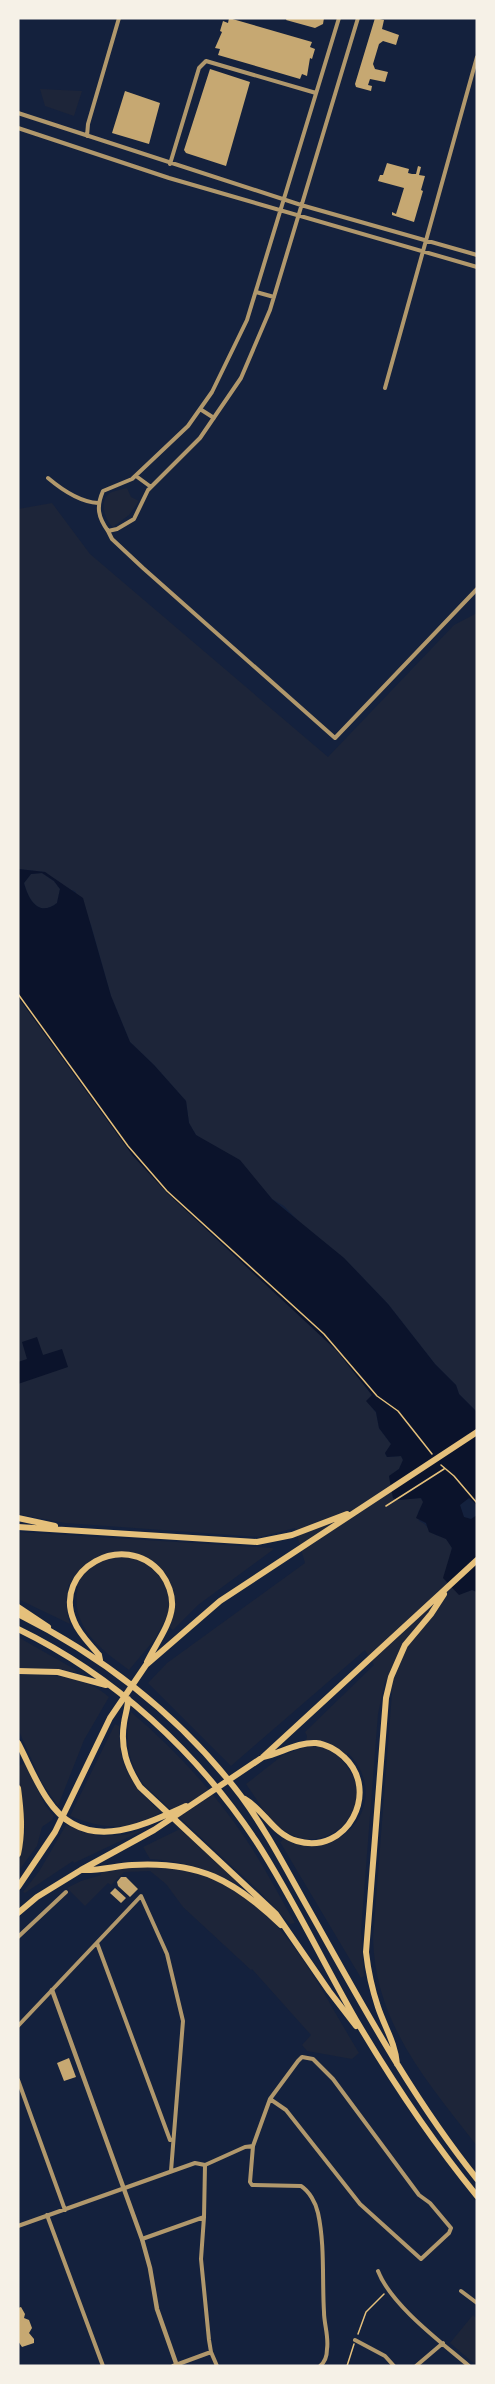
<svg xmlns="http://www.w3.org/2000/svg" width="495" height="2384" viewBox="0 0 495 2384" font-family="Barlow,sans-serif">
<style>
.green{fill:#1d2539}
.water{fill:#0b132b;fill-rule:evenodd}
.building{fill:#c6a872}
.lines{fill:none;stroke-linecap:round;stroke-linejoin:round}
.path{stroke:#e5c07b;stroke-width:1.5}
.minor{stroke:#b1986c;stroke-width:4}
.tertiary{stroke:#b1986c;stroke-width:4.5}
.motorway{stroke:#e5c07b;stroke-width:6}
</style>
<rect width="100%" height="100%" fill="#14213d"/>
<path class="green" d="M40,89L82,91L74,116L45,106Z
M127,488L131,497L139,501L129,515L113,527C104,520 98,498 112,492C117,490 123,489 127,488Z
M52,503L90,554L328,757L454,625L477,613V1412L459,1394L456,1385L435,1364L388,1304L344,1258L304,1227L284,1206L272,1199L258,1183L196,1135L189,1123L186,1101L154,1065L130,1042L111,996L91,925L75,891L64,888L45,872L18,869V509Z
M42,873L54,881L60,889L57,903C38,918 28,898 24,883L31,874Z
M18,997L134,1156L336,1350L372,1395L367,1401L376,1413L379,1428L391,1444L385,1454L387,1457L401,1456L403,1460L399,1469L389,1476L393,1498L398,1500L420,1498L424,1502L418,1512L419,1521C427,1524 428,1530 434,1534C437,1536 441,1536 444,1538C457,1544 451,1558 446,1569L459,1594L472,1590L477,1592V2146C427,2081 375,2024 373,1938L392,1693L385,1681L378,1714L361,1931L364,1976L361,1978L280,1842L284,1839C345,1866 393,1798 348,1753L342,1760C347,1767 354,1775 356,1784C364,1819 325,1851 292,1835C271,1826 259,1802 246,1784L283,1755L305,1747L307,1736L305,1732L374,1665L365,1650L231,1766L148,1683L167,1663L305,1563L295,1528L260,1537L65,1523L18,1514Z
M18,1532L272,1548L274,1549L198,1605L173,1630L169,1627L172,1622L165,1620L155,1639L129,1670C101,1650 69,1626 78,1587L69,1584C65,1598 66,1610 70,1624L18,1599Z
M18,1637L76,1670L75,1672L51,1669L18,1668Z
M18,1675C51,1675 83,1674 109,1697L84,1740L58,1806L42,1783L18,1729Z
M131,1712C178,1752 220,1798 253,1850C268,1874 281,1899 295,1923L290,1924L258,1890L144,1785C128,1763 124,1738 131,1712Z
M115,1724L119,1726C119,1768 130,1784 161,1812C133,1832 101,1829 70,1816Z
M25,1763L45,1805L54,1816L52,1820L42,1827L37,1846L20,1869L18,1862L25,1832L18,1766Z
M66,1825L99,1836L124,1835L150,1827L74,1863L73,1861L25,1893L23,1892L40,1870Z
M180,1829L242,1884L241,1886C211,1870 183,1861 150,1859L143,1847Z
M131,1867C154,1868 177,1867 199,1874C281,1899 318,1986 359,2053L352,2059L307,2051L302,2045L311,2035L252,1969L251,1970L183,1907L166,1884L150,1871L124,1872L111,1885L108,1883L85,1906L67,1888L81,1881L101,1875V1872Z
M473,2315L477,2319V2366L450,2343Z"/>
<path class="water" d="M18,869L45,872L83,898L111,996L130,1042L154,1065L186,1101L189,1123L196,1135L240,1160L272,1199L344,1258L388,1304L435,1364L456,1385L459,1394L477,1412V1505L469,1498L460,1505L464,1517L471,1519L477,1515V1592L472,1590L459,1595L443,1578L452,1548L446,1539L429,1532L426,1523L416,1518L423,1502L421,1498L398,1500L393,1498L389,1476L399,1469L403,1460L401,1456L387,1457L385,1453L391,1444L379,1428L376,1412L366,1401L372,1395L336,1350L167,1193L133,1156L18,997ZM42,873L54,881L60,889L57,903C38,918 28,898 24,883L31,874Z
M37,1337L43,1355L62,1349L68,1367L18,1384V1362L27,1359L22,1342Z"/>
<path class="building" d="M229,18L312,42L310,47L315,49L312,59L310,58L307,76L302,74L300,79L218,55L220,49L215,48L222,32L220,31L223,21L228,23Z
M287,18H324L323,24L315,28L286,20Z
M375,18L384,20L382,29L399,35L396,45L383,41L379,44L373,64L375,69L388,72L385,82L370,79L368,85L372,86L371,91L356,87L355,84Z
M210,69L250,82L226,166L186,153L184,150Z
M125,91L160,103L149,144L112,133Z
M387,163L409,169L408,173L412,174H416L418,166L421,167L419,175L425,176L421,190L423,191L414,222L392,215V212L396,214L404,188L378,181L380,175H383Z
M121,1877H126L138,1889L130,1897L118,1886L117,1882Z
M115,1888L126,1898L121,1903L110,1893Z
M69,2058L76,2077L64,2081L57,2063Z
M21,2307L25,2314L24,2318L29,2320L32,2328L29,2333L34,2339V2343L22,2347L18,2341V2308Z"/>
<g class="lines">
<path class="path" d="M18,994L128,1146L167,1191L324,1334L377,1396L398,1411L432,1454
M441,1465L454,1476L477,1503
M386,1506L444,1469
M358,2334L366,2312L384,2294
M347,2366L354,2344"/>
<path class="minor" d="M339,18L247,320L212,392L188,426L132,479L103,491C96,507 98,517 108,531L117,529L134,519L148,490L200,438L241,378L270,310L358,18
M18,113L301,205L477,255
M18,128L169,178L477,267
M87,136L88,124L119,18
M170,164L199,68L206,61L316,93
M256,292L274,297
M385,388L477,57
M200,409L214,418
M136,476L151,487
M48,478C61,489 80,502 98,503
M108,531L112,539L143,568L335,738L477,589
M18,1937L66,1892
M97,1943L170,2140
M18,2026L141,1896L167,1954L183,2021L171,2171
M18,2080L65,2210
M253,2146L250,2182L252,2185L301,2186C309,2191 316,2203 318,2213C325,2245 322,2280 324,2312C324,2324 329,2337 327,2349C327,2356 325,2362 320,2366
M205,2165L245,2147L253,2146L270,2099L298,2061L302,2057L313,2059L333,2079L419,2195L430,2203L451,2228L449,2233L421,2259L360,2204L286,2110L270,2099
M205,2165L204,2217L201,2259L209,2340L211,2352L217,2366
M47,2215L103,2366
M18,2226L195,2163L205,2165
M142,2239L204,2217
M378,2271C391,2305 441,2342 469,2366
M461,2291L477,2303
M355,2340L385,2356L394,2366
M173,2366L211,2352
M416,2366L443,2343"/>
<path class="tertiary" d="M52,1990L142,2239L150,2268L157,2309L177,2366"/>
<path class="motorway" d="M18,1518L55,1526
M18,1527L257,1542L292,1535L347,1514
M18,1607L48,1627
M18,1614C106,1658 181,1717 241,1796C269,1834 290,1877 313,1917C364,2008 412,2098 477,2179
M18,1629C115,1676 197,1752 256,1841C293,1898 322,1961 356,2020C392,2081 432,2141 477,2196
M100,1660L99,1655C90,1644 79,1634 74,1621C52,1570 124,1529 161,1573C168,1582 173,1595 172,1607C170,1626 155,1645 147,1662
M18,1671L58,1672L106,1685
M128,1699C128,1708 125,1715 124,1723C120,1748 127,1767 140,1787L276,1914L329,1991L356,2026
M18,1743C28,1762 36,1783 48,1800C84,1854 140,1827 186,1806
M18,1788C21,1811 23,1832 18,1854
M245,1799C265,1811 273,1834 297,1841C347,1856 381,1791 344,1757C337,1750 326,1744 316,1743C298,1742 281,1753 263,1757
M82,1870C99,1871 115,1866 132,1865C199,1861 234,1880 281,1925
M18,1887L55,1832L110,1718L146,1665L220,1601L477,1432
M18,1913L37,1897L81,1870L154,1830L263,1757L477,1560
M397,2064C395,2042 385,2028 378,2007C372,1989 368,1970 366,1952L386,1698L391,1677L405,1645L431,1614L444,1594"/>
</g>
<rect width="495" height="2384" fill="none" stroke="#f6f1e7" stroke-width="39"/>
</svg>
